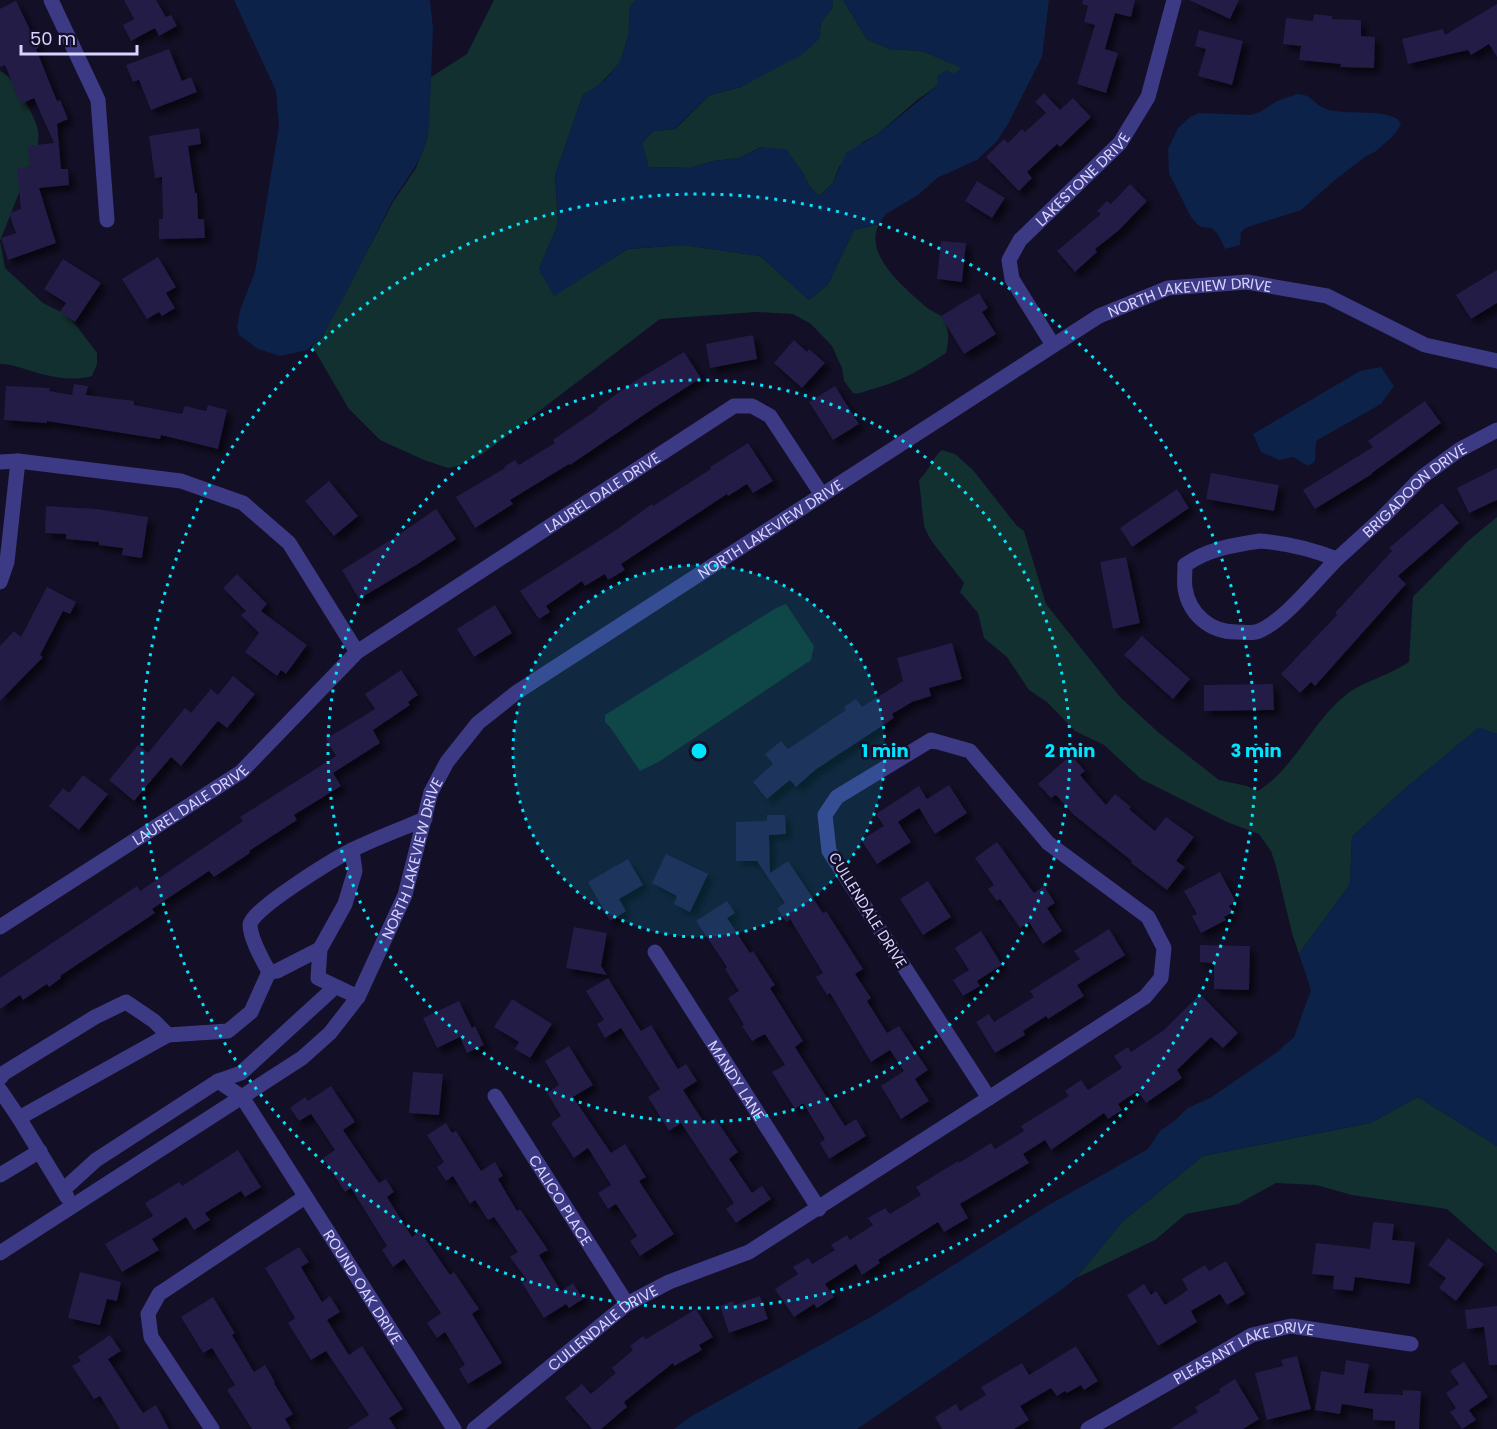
<svg xmlns="http://www.w3.org/2000/svg" width="1497" height="1429" viewBox="0 0 1497 1429" font-family="Poppins,sans-serif">
<style>
.green{fill:#12302f}
.water{fill:#0c2248}
.building{fill:#241b47;filter:url(#shadow)}
.lines{fill:none;stroke-linecap:round;stroke-linejoin:round}
.minor{stroke:#3d3a85;stroke-width:15}
.ring{fill:none;stroke:#00e5ff;stroke-width:3;stroke-dasharray:3 6}
.labels{text-anchor:middle;dominant-baseline:central;stroke-width:5;stroke-linejoin:round;paint-order:stroke}
.street-label{font-size:15px;fill:#d9d4ff;stroke:#130f26}
.centre{fill:#00e5ff;stroke:#130f26;stroke-width:3}
.ring-label{font-size:18px;text-anchor:middle;font-weight:bold;fill:#00e5ff;stroke:#130f26;stroke-width:5;stroke-linejoin:round;paint-order:stroke}
</style>
<defs>
<filter id="shadow"><feDropShadow dx="5.5" dy="5.5" stdDeviation="3" flood-color="#0009"/></filter>
</defs>
<rect width="100%" height="100%" fill="#130f26"/>
<path class="green" d="M494,0H636L630,7L629,33L620,63L598,86L583,95L555,175L558,224L539,269L554,295L628,249L683,245L760,256L809,300L828,284L854,230L879,224C863,255 905,288 926,307C930,311 938,313 942,317C950,327 949,342 946,353C917,372 900,382 866,391C861,393 858,394 853,393L844,381L842,368L832,346L811,324L793,314L757,312L660,319L484,453L458,466L448,468L424,460L380,440L349,409L312,346L322,337L393,202L416,168L427,139L431,77L467,54Z
M833,0H843L867,39L890,49L922,51L963,68L917,100L878,134L863,142L839,167L833,183L819,196L809,186L802,171L761,147L739,158L713,161L690,168L648,167L642,143L653,131L675,129L710,95L741,87L819,39L821,22L832,8Z
M0,71C13,75 36,117 38,131C39,135 38,141 38,145L0,241L5,268L43,303L69,316L97,353V364L92,376C78,380 61,379 46,375C30,372 16,364 0,364Z
M942,450L955,454L973,470L1017,526L1024,531L1046,604L1120,697L1159,733L1219,780L1247,786L1258,791C1296,767 1312,721 1347,694C1362,682 1390,675 1409,662L1413,597L1468,541L1497,517V734L1479,728L1402,791L1352,837L1350,884L1299,954L1292,933L1276,866L1271,851L1259,834L1227,822L1141,779L1104,745L1075,731L1047,702L1029,690L1007,657L984,638L978,613L960,592L964,583L930,539L924,526L919,480C929,471 932,458 942,450Z
M786,604L814,646L811,660L660,761L640,771L610,727L605,722V715L776,608Z
M1418,1097L1497,1146V1253L1447,1209L1352,1195L1316,1185L1276,1183L1238,1204L1186,1214L1155,1240L1076,1278L1122,1222L1203,1156L1370,1123Z"/>
<path class="water" d="M234,0H430L433,28L429,126C425,161 407,176 391,204C368,248 347,294 322,337L307,350L280,356L258,349L239,335L237,327L240,310L255,272L279,126L276,91Z
M636,0H833L832,8L821,23L819,39L803,54L741,87L710,95L674,129L653,131L642,143L649,167L690,168L713,161L739,158L762,147L786,149L802,171L809,186L819,196L833,183L846,153L878,134L937,86L938,75L947,70L953,74L962,68L922,51L890,49L867,39L843,0H1049L1042,57L1008,124L997,141L977,160L937,178L918,195L886,214L879,224L854,230L828,284L809,300L760,256L683,245L628,249L554,296L539,269L558,224L555,175L583,95C622,73 629,50 630,7Z
M1297,94C1315,95 1312,104 1326,109C1349,116 1377,108 1398,119L1401,125L1392,137L1376,151L1365,157L1336,179L1301,210L1245,228L1241,232L1240,245L1225,249L1218,234L1211,228L1201,227L1197,224L1191,217L1169,173L1168,149L1178,128L1190,117L1199,113L1251,115L1260,112L1277,101Z
M1381,367L1394,386L1381,404L1316,441L1315,461L1308,466L1293,457L1279,460L1261,452L1253,434L1360,371Z
M1479,727L1497,734V1146L1418,1097L1370,1123L1203,1156L1122,1222L1076,1278L1064,1288L857,1429H674L690,1417L871,1317L1047,1206L1148,1149L1160,1131L1173,1122L1188,1108L1210,1098L1276,1053L1294,1037L1311,990L1299,954L1350,884L1352,837L1402,791Z"/>
<path class="building" d="M124,0H156L166,17L171,15L177,26L159,36L155,28L131,41L123,25L134,19Z
M1083,0H1135L1131,17L1115,13L1105,49L1118,53L1106,93L1077,84L1095,25L1084,22L1088,6L1082,4Z
M1189,0H1239L1230,19Z
M16,1L39,48L36,49L57,101L60,100L68,119L57,124L61,169H68L69,185L39,188L56,243L8,260L1,238L16,233L9,213L21,209L17,168L30,167L28,146L54,143L34,98L21,104L5,65L0,67V9Z
M1497,4V57L1489,44L1471,55L1468,50L1408,64L1402,39L1443,29L1445,35Z
M1314,14L1332,16V19L1361,20V36L1375,37L1374,68L1340,67L1341,64L1299,60L1301,46L1283,44L1286,18L1313,21Z
M1199,30L1243,41L1232,85L1198,76L1206,49L1195,46Z
M169,49L182,81L191,77L197,92L151,110L139,80L133,82L126,65Z
M1044,93L1060,110L1073,98L1091,117L1060,147L1057,144L1027,172L1032,178L1019,191L986,157L1004,139L1008,143L1022,129L1025,132L1046,113L1035,102Z
M199,128L201,144L188,146L195,193H197L198,219H204L205,238L159,239V219H163L162,177L155,178L149,136Z
M977,181L1005,198L992,218L965,201Z
M1130,184L1147,201L1118,231L1095,249L1097,252L1075,272L1057,251L1101,214L1097,211L1107,201L1111,204Z
M941,241L966,243L962,282L937,279Z
M158,257L176,287L166,293L175,308L162,316L159,312L147,319L122,279Z
M63,259L101,283L75,322L60,312L66,303L44,289Z
M1497,270V303L1471,319L1456,295Z
M979,293L988,308L982,312L996,334L964,354L941,316Z
M753,335L757,359L710,368L706,344Z
M794,340L807,352L809,349L825,363L802,388L774,363Z
M684,352L701,378L654,408L570,465L569,464L510,500L513,504L475,528L456,497L505,468L504,467L515,460L519,465L555,443L553,440L598,409L597,408L635,381Z
M74,384L88,386L86,395L134,401V405L182,414L185,406L206,411L208,405L227,410L218,449L161,435L160,439L47,421V423L4,420L6,386L50,388L49,391L72,395Z
M835,386L859,424L833,440L809,402Z
M1425,401L1441,423L1372,473V474L1315,509L1303,490L1373,447L1368,441Z
M748,443L773,481L753,493L747,484L728,496L727,494L621,564L625,570L608,580L605,574L585,586L582,581L546,606L550,612L539,619L520,591L616,530L652,504L653,506L711,469L710,467Z
M1497,468V500L1469,513L1457,488Z
M1211,473L1279,485L1274,511L1206,499Z
M329,481L358,516L334,536L305,501Z
M1177,489L1189,508L1132,547L1120,528Z
M1442,503L1459,523L1398,576L1406,584L1315,686L1311,682L1300,693L1281,674L1337,615L1335,613L1392,551L1389,548Z
M46,506L97,509L148,517L142,558L122,555L123,548L99,545V542L66,539V534L45,533Z
M436,509L456,539L416,565L359,599L342,570L397,536Z
M1126,557L1140,623L1113,629L1100,562Z
M237,574L267,604L261,611L307,645L286,674L281,670L277,676L245,652L259,633L241,615L246,611L223,588Z
M47,587L76,602L70,614L63,611L40,655L43,657L0,701V646L14,631L21,637Z
M495,605L512,633L474,657L457,629Z
M1142,636L1190,679L1173,699L1124,655Z
M952,643L962,679L929,688L931,696L912,702L892,714L894,718L815,770L796,787L790,780L767,799L753,782L773,764L765,754L781,741L788,749L846,710L844,707L856,699L862,707L903,681L897,658Z
M401,670L418,695L408,702L410,705L373,730L380,743L333,773L341,786L294,815L297,820L249,851L250,853L214,877L209,871L152,909L155,913L60,976L61,978L49,987L47,984L23,1000L20,995L0,1009V978L137,886L140,891L243,821L240,817L336,756L326,739L375,709L365,694Z
M233,676L255,694L227,728L218,721L181,766L171,757L134,801L109,780L138,745L148,753L185,708L191,713L211,689L218,695Z
M1273,684L1274,710L1204,711V685Z
M1071,755L1085,771L1080,775L1106,805L1115,794L1131,807L1129,809L1155,831L1166,817L1194,837L1176,861L1185,867L1167,890L1131,863L1132,861L1074,815L1056,795L1051,798L1038,784Z
M83,775L108,794L79,830L49,806L63,788L69,793Z
M949,785L967,813L935,834L919,808L898,822L911,842L877,864L861,840L884,826L876,814L919,786L927,799Z
M767,815H785L786,834L769,835L770,873L788,861L823,913L826,911L863,969L855,974L871,998L867,1001L887,1033L899,1026L928,1070L915,1079L929,1101L901,1119L881,1086L904,1071L890,1050L871,1062L830,993L827,995L816,977L823,973L790,919L786,922L777,908L785,903L757,861H736V822L767,821Z
M997,842L1034,893L1044,886L1055,903L1047,908L1062,931L1043,944L1029,922L1020,928L1000,899L997,901L988,889L994,885L975,858Z
M666,854L708,874L690,912L674,904L677,896L652,883Z
M628,859L643,885L619,899L626,911L610,921L588,882Z
M1220,872L1236,902L1229,906L1233,912L1224,917L1226,920L1201,933L1192,916L1197,914L1184,891Z
M928,881L951,917L923,935L900,899Z
M727,901L735,913L727,918L750,953L753,951L775,985L770,988L803,1041L795,1047L845,1126L856,1119L866,1136L829,1159L820,1143L825,1139L803,1103L795,1109L772,1072L785,1065L765,1034L752,1041L742,1026L744,1025L728,998L739,991L725,969L727,967L696,921Z
M574,927L607,933L601,966L607,975L566,968Z
M1109,929L1125,955L1077,985L1084,996L1048,1019L1046,1016L1023,1031L1025,1035L995,1053L976,1022L989,1014L994,1022L1034,997L1030,991L1080,959L1074,951Z
M981,931L1002,965L977,981L980,986L963,996L953,980L969,970L955,948Z
M1200,945L1250,946L1249,990L1214,989V963L1200,962Z
M608,978L641,1031L651,1025L678,1069L686,1064L697,1081L683,1090L705,1124L715,1118L738,1152L729,1159L752,1193L762,1186L771,1199L736,1223L726,1209L734,1203L681,1123L669,1131L648,1097L660,1089L621,1028L605,1038L597,1024L604,1020L586,991Z
M1200,994L1238,1033L1223,1048L1211,1037L1177,1070L1182,1078L1146,1103L1138,1091L1118,1104L1122,1110L1108,1119L1104,1113L1051,1150L1045,1140L1023,1154L1029,1163L960,1204L968,1218L944,1232L938,1222L878,1260L880,1263L862,1275L856,1264L825,1284L834,1297L817,1308L814,1304L794,1317L775,1289L798,1274L793,1267L808,1258L812,1264L835,1250L831,1245L847,1235L850,1240L873,1225L868,1218L885,1208L890,1214L921,1195L916,1187L958,1161L959,1163L991,1143L995,1149L1024,1131L1021,1126L1069,1096L1065,1091L1081,1080L1088,1090L1122,1068L1114,1056L1128,1047L1131,1052L1164,1030Z
M512,999L552,1024L530,1058L515,1049L519,1042L494,1027Z
M459,1001L472,1028L475,1026L484,1045L467,1053L460,1037L437,1048L423,1018Z
M569,1046L593,1085L573,1097L611,1153L625,1144L646,1177L639,1181L674,1234L640,1256L630,1241L637,1236L616,1204L608,1209L598,1193L611,1185L588,1148L574,1158L551,1123L561,1116L547,1093L559,1085L545,1061Z
M413,1072L443,1074L439,1115L409,1113Z
M331,1086L355,1122L343,1130L379,1183L386,1179L394,1192L387,1197L412,1237L420,1231L450,1275L454,1272L479,1309L472,1314L502,1363L468,1384L459,1369L465,1365L445,1332L437,1338L427,1323L441,1313L404,1259L393,1267L382,1250L387,1246L351,1188L345,1192L323,1158L335,1150L311,1114L299,1121L290,1108L305,1097L308,1101Z
M446,1123L452,1133L456,1131L481,1171L495,1162L503,1176L498,1179L517,1211L520,1209L548,1250L539,1255L561,1291L573,1283L583,1299L569,1308L566,1304L544,1318L522,1283L527,1280L510,1257L518,1252L494,1217L488,1220L475,1200L470,1204L453,1176L446,1181L437,1167L444,1162L427,1135Z
M238,1150L261,1187L245,1197L241,1191L205,1213L210,1220L194,1230L186,1217L152,1239L159,1250L122,1272L105,1244L153,1216L145,1203L179,1182L182,1186Z
M1373,1222L1394,1224L1392,1240L1415,1242L1410,1284L1355,1277L1353,1291L1333,1289L1334,1276L1312,1274L1316,1243L1370,1249Z
M1448,1238L1484,1264L1456,1301L1439,1288L1446,1278L1428,1265Z
M299,1247L309,1262L301,1267L322,1302L330,1296L340,1312L327,1320L349,1355L362,1346L403,1409L389,1418L396,1429H347L369,1415L326,1351L311,1360L288,1323L295,1318L265,1268Z
M1226,1261L1245,1294L1227,1305L1220,1294L1191,1311L1197,1322L1158,1346L1127,1295L1144,1284L1151,1295L1156,1291L1165,1305L1188,1290L1182,1279L1205,1265L1209,1271Z
M80,1272L121,1282L117,1301L107,1299L100,1325L68,1318Z
M760,1296L768,1319L729,1333L720,1306L733,1301L734,1305Z
M213,1297L235,1333L232,1335L254,1372L265,1365L275,1382L274,1383L293,1414L285,1419L291,1429H252L227,1390L235,1385L212,1348L203,1353L181,1317Z
M1497,1306V1365H1489L1484,1327L1467,1329L1465,1310Z
M696,1309L713,1337L699,1345L702,1350L674,1366L673,1363L624,1402L627,1407L601,1429H592L565,1398L582,1384L591,1394L616,1373L612,1368L633,1350L630,1346L643,1336L646,1339Z
M110,1335L121,1351L108,1359L143,1413L156,1405L169,1429H120L100,1396L94,1399L72,1366L81,1361L78,1357Z
M1076,1346L1098,1381L1084,1390L1081,1385L1067,1393L1065,1391L1057,1396L1051,1388L1020,1406L1029,1420L1014,1429H942L935,1417L956,1404L960,1411L986,1395L981,1387L1022,1363L1029,1375Z
M1297,1356L1311,1409L1267,1420L1255,1373L1283,1366L1281,1360Z
M1346,1360L1369,1364L1364,1393L1403,1395V1390L1421,1391L1419,1429H1395V1421L1373,1420V1409L1342,1404L1340,1414L1315,1410L1321,1371L1344,1375Z
M1464,1362L1488,1397L1469,1410L1476,1420L1462,1429L1450,1412L1456,1408L1446,1393L1459,1384L1450,1371Z
M1235,1379L1259,1419L1243,1429H1170L1198,1412L1195,1407L1220,1392L1219,1389Z"/>
<g class="lines">
<g class="minor">
<path d="M51,0L98,100L107,220"/>
<path id="s1" d="M1053,345L1012,279L1009,260L1020,240L1120,143L1148,97L1174,0"/>
<path d="M0,462L18,461L181,481L243,503L289,543L357,652"/>
<path d="M1260,541C1287,543 1311,549 1337,559C1317,579 1284,621 1259,631C1253,634 1243,632 1236,632C1210,632 1189,614 1185,588C1184,581 1185,572 1185,565C1208,549 1233,545 1260,541Z"/>
<path id="s2" d="M1337,559L1382,518L1422,477L1459,450L1497,430"/>
<path d="M0,582L7,562L18,461"/>
<path d="M931,740L970,751L1048,843L1148,917L1164,948L1161,978L1145,997L989,1098L829,851L825,815L837,797Z"/>
<path d="M352,850L355,871L345,904L320,949L318,978L358,997"/>
<path id="s3" d="M0,927L241,772L357,652L734,406H752L770,416L822,495"/>
<path id="s4" d="M655,952L819,1209"/>
<path d="M269,972C263,961 250,938 250,925C250,910 336,858 352,850C376,838 401,829 425,819"/>
<path d="M269,972L277,971L320,949"/>
<path d="M0,1078L4,1073L95,1017L126,1002L154,1021L168,1035"/>
<path id="s5" d="M218,1081L242,1097L454,1429"/>
<path d="M0,1090L19,1118L67,1197"/>
<path id="s6" d="M495,1096L627,1304"/>
<path d="M19,1118L168,1035L228,1031L251,1012L269,972"/>
<path d="M0,1175L40,1151"/>
<path d="M63,1190L96,1160L218,1081L241,1073L335,987"/>
<path id="s7" d="M0,1253L302,1058L330,1033L358,997L405,895L431,792L447,762L478,723L517,692L1099,316L1168,288L1247,282L1327,296L1425,345L1497,361"/>
<path d="M212,1429L151,1337L148,1314L159,1294L305,1197"/>
<path id="s8" d="M474,1429L627,1304L669,1282L749,1252L989,1098"/>
<path id="s9" d="M1088,1429L1252,1335L1291,1326L1411,1344"/>
</g>
</g>
<circle cx="699" cy="751" r="186" fill="#00e5ff" fill-opacity=".12"/>
<g class="ring">
<circle cx="699" cy="751" r="186"/>
<circle cx="699" cy="751" r="371"/>
<circle cx="699" cy="751" r="557"/>
</g>
<g class="labels">
<g class="street-label">
<text stroke="none"><textPath href="#s1" startOffset="207">LAKESTONE DRIVE</textPath></text>
<text stroke="none"><textPath href="#s7" startOffset="1582">NORTH LAKEVIEW DRIVE</textPath></text>
<text stroke="none"><textPath href="#s2" startOffset="104">BRIGADOON DRIVE</textPath></text>
<text stroke="none"><textPath href="#s3" startOffset="746">LAUREL DALE DRIVE</textPath></text>
<text stroke="none"><textPath href="#s7" startOffset="1096">NORTH LAKEVIEW DRIVE</textPath></text>
<text stroke="none"><textPath href="#s3" startOffset="226">LAUREL DALE DRIVE</textPath></text>
<text stroke="none"><textPath href="#s7" startOffset="592">NORTH LAKEVIEW DRIVE</textPath></text>
<text transform="translate(868 910) rotate(58)">CULLENDALE DRIVE</text>
<text stroke="none"><textPath href="#s4" startOffset="152">MANDY LANE</textPath></text>
<text stroke="none"><textPath href="#s6" startOffset="123">CALICO PLACE</textPath></text>
<text stroke="none"><textPath href="#s5" startOffset="254">ROUND OAK DRIVE</textPath></text>
<text stroke="none"><textPath href="#s8" startOffset="164">CULLENDALE DRIVE</textPath></text>
<text stroke="none"><textPath href="#s9" startOffset="176">PLEASANT LAKE DRIVE</textPath></text>
</g>
</g>
<circle cx="699" cy="751" r="9" class="centre"/>
<g class="ring-label">
<text x="885" y="757">1 min</text>
<text x="1070" y="757">2 min</text>
<text x="1256" y="757">3 min</text>
</g>
<path d="M21 45v9h116v-9" fill="none" stroke="#d9d4ff" stroke-width="3"/>
<text x="30" y="45" font-size="18" fill="#d9d4ff" stroke="#130f26" stroke-width="4.5" paint-order="stroke">50 m</text>
</svg>
